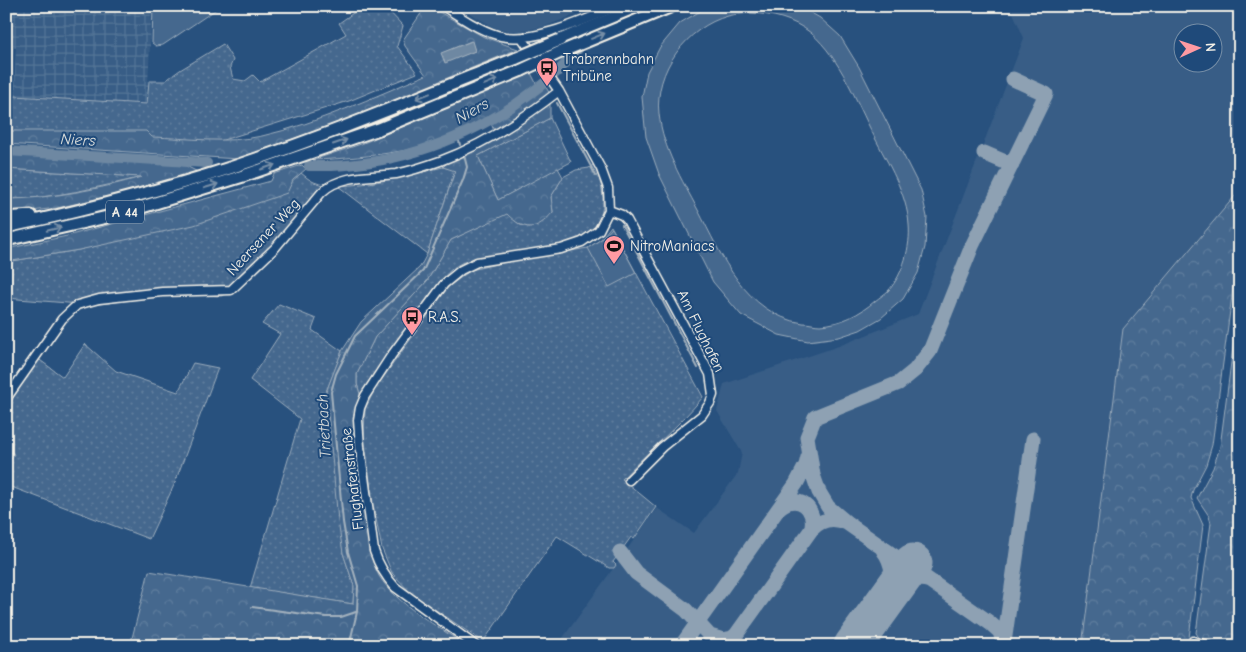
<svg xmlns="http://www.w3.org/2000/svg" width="1246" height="652" viewBox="0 0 1246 652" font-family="'Comic Neue',sans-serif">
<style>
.built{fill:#375d86;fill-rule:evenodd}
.industrial{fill:url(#industrial-grid)}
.grass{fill:url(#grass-dots);stroke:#9cacbb}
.forest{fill:url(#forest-crowns);stroke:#9cacbb;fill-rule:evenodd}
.pitch{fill:#45688e;stroke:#9cacbb;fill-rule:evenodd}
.water{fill:#6e88a2;stroke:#a4b2be}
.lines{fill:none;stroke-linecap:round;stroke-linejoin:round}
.stream{stroke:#a4b2be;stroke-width:2}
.river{stroke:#6e88a2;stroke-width:10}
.taxiway{stroke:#8ea1b3;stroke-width:15}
.runway{stroke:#8ea1b3;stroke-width:39}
.minor-casing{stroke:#f4f1e8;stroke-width:11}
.highway-casing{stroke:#f4f1e8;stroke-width:15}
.minor{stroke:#1f4a7a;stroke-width:8}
.highway{stroke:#1f4a7a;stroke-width:11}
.highway-bridge-casing{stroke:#f4f1e8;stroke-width:15;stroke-linecap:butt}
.highway-bridge{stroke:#1f4a7a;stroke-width:11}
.oneway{stroke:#748da6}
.labels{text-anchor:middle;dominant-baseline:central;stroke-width:4;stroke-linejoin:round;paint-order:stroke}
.shield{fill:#1f4a7a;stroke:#b4bfc7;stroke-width:1}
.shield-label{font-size:14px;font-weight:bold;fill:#f4f1e8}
.poi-label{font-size:15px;fill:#f4f1e8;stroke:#1f4a7a;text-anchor:start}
.street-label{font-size:15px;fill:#f4f1e8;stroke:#1f4a7a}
.water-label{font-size:16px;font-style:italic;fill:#d9dcda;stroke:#1f4a7a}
</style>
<defs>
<pattern id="industrial-grid" width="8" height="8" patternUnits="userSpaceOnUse" patternTransform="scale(1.25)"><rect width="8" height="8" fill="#375d86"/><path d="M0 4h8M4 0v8" fill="none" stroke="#557597"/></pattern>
<pattern id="grass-dots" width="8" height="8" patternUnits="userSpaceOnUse" patternTransform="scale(1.25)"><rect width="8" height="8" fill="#45688e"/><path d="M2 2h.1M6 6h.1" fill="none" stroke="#607e9e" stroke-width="1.8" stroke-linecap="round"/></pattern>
<pattern id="forest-crowns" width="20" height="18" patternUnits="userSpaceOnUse" patternTransform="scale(1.25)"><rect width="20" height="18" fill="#45688e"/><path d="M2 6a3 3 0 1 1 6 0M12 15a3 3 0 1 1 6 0" fill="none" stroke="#607e9e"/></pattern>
</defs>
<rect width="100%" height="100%" fill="#28517e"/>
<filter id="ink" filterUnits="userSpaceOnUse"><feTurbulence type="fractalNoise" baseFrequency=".02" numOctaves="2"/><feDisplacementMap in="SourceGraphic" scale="10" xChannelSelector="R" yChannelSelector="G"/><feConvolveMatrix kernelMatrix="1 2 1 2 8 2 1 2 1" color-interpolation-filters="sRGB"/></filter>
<g filter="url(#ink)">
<path class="built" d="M457,6H552L574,15L544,27L515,32L495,28Z
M1010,6H1240V190L1123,329L1082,646H557L657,508L694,533L738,473L742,453L717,411L724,384L839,346L918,314L1024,38ZM1184,32H1214V62H1184Z"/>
<path class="industrial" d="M6,6H152L147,104L14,96L16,48L6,47Z
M552,6H589L591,8L574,15Z"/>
<path class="grass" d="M363,6H384L403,26L397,46L417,73L349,101L210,144L11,131L14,96L147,104L149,81H165L180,70L223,44L233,60L230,67L233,79L245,81L253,75L260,82L346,34L339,23Z
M6,48H12L6,134Z
M550,118L571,162L498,200L478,156Z
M594,164C629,248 555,245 495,255C481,257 464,259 452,269C442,277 427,299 419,310C399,338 378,366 360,394L357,384V374L375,337L427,281L451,240L507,213L520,225L530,227L553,212L551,197L563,177L576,170L589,168Z
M443,167L455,170L427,254L338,186L327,191L284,245L236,292L221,296L175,294L92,305L6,298V262L79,250L293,180L301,173C305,176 309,180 314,182C340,194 414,174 443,167Z
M6,169L143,177C98,187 53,199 6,199Z
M611,226L703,397C678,427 648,451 622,479L656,507L634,539L631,537L613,562L616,565L614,568H609L557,536L483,642L411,593L392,573L382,549L373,504L364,436L365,409L375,389L448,287L471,270L505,262L588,248L601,239Z
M279,304L316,319L312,330L342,351L326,392L343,553L354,586L353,604L250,588L300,419L250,380L280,334L262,324Z
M85,344L116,371L178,392L193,363L218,368L174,485L149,539L6,485V467L14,454L6,449V390L33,355L63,377Z"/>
<path class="forest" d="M432,8L484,37L518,49L345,120L238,159L6,144V134L11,131H146L152,137C188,138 226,144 262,136C319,123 373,97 426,75L405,46L403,40L424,9ZM471,41L475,51L445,62L442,53Z
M531,73L537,85C501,114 447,143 401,151C372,156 343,159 313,160L361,144Z
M544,84L550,94V118L478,156L498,200L558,168L563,177L551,197L553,212C536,232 524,231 507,214L451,240L427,281L375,337L357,374V384L360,394L355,416V439L369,546C371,556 374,567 379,576C397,605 439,627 467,646H130L149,571L353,604L354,586L343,553L338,521L326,392L342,351L361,322L420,267L427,254L455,171L443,167L454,156L461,154L462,147L494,131L491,123Z
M6,154L139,161L186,166L198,172L122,193L57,208L6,214V199C48,199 101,189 141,177L6,169Z
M302,165L306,169L293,180L287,193L194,225L79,250L6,262V249L67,236L271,181L274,174Z
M1240,190V236L1212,445L1206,465L1193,490L1191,498L1203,525L1188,646H1082L1123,329Z
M1240,293V463L1234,474L1240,475V646H1223L1200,639L1196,633L1211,523L1209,516L1197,498L1213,468L1220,447Z"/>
<path class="pitch" d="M153,6H221L163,45L156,46L152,43Z
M709,6H799L820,18L840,36L859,67L921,190L927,217L925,247L918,273L903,299L881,318L860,330L839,337L808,341L779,335L741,315L713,282L659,174L646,137L642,97L647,72L660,47L680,23ZM750,13C772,14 793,19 811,33C841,59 856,101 874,136C888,164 907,193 909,225C911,246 903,274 889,290C885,294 880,297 875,301C860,314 841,324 820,325C815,325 809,323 803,323C745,314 722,256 698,210C682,180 663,149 659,114C654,71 687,27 728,16C735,14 743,14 750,13Z
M612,228L636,273L609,287L588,248L603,238Z"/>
<path class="water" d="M472,41L475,51L445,63L441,53Z"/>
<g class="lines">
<path class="stream" d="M557,103L596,176
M458,137L460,145
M622,225L629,238
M631,241L698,368
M252,607L326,617H341L356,612
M349,646L357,612L358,586L348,552L343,522L331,392L336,374L355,336L423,271L463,180L467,167L464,155"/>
<path class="river" d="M6,151L207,163
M309,166C384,168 450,147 513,106C530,94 549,81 563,66C570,59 577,50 583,43"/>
<path class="taxiway" d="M984,153L1012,165
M779,508C797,492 818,508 811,530
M847,523L828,507L819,492L813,475L807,437L815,417L899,383L915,370L930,351L972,246L1046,94L1013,79
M883,550C894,564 893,578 890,595
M620,552L636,573L686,610L710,636L723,640L732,638L737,634
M890,595C903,585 913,575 930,581
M1004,643L1033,439
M681,646L796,484L806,465L808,457
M728,646L811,530C821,519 834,517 847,523L990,623L1000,632L1004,646"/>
<path class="runway" d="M853,646L913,563"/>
<g class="minor-casing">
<path id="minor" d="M443,6C460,17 478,29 497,35C530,46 587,19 618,6
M609,210L622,215L627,220L710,374L713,395L710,403L702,415L662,447L629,480
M6,399L62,319L77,305L99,299L162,292L231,290L275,248L322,192C341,174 372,177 396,174C410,171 426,166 440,161C483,145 523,119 559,91
M476,646L395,587C385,576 379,566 374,551L360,447L358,420L360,408L365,396L391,356L444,284L461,270L477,262L561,249L582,242L599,230L609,210L608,188L601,169L559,91L522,38
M1192,646L1193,641L1209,646"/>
</g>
<g class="highway-casing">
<path id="highway" d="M560,40L642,6
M6,218L31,216
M6,227C74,213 142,195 208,175C313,142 415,99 517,58
M6,240L116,215L243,176L379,129L522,70"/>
</g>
<use href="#minor" class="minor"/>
<use href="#highway" class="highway"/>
<g class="highway-bridge-casing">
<path id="highway-bridge" d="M517,58L560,40
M522,70L563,51L672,6"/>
</g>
<use href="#highway-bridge" class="highway-bridge"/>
</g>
<defs><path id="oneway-shaft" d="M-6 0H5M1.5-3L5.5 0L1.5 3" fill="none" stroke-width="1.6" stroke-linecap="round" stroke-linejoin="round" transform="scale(1.25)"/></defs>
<g class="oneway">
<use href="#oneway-shaft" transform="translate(598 36) rotate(-22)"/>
<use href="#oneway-shaft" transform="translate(491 82) rotate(-23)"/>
<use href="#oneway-shaft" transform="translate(423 96) rotate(159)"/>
<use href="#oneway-shaft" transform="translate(340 142) rotate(-19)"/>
<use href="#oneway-shaft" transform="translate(268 167) rotate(-19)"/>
<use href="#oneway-shaft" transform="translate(211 186) rotate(-17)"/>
<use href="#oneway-shaft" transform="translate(54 229) rotate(-13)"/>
</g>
</g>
<defs>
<g id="bus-pin" transform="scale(1.125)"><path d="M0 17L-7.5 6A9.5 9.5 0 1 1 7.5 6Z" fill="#ff9aa2" stroke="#1f4a7a"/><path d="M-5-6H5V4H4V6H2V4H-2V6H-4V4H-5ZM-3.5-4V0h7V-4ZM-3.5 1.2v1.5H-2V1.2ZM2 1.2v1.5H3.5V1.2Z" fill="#111"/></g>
<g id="stadium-pin" transform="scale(1.125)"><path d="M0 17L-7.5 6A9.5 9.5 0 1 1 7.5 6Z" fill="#ff9aa2" stroke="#1f4a7a"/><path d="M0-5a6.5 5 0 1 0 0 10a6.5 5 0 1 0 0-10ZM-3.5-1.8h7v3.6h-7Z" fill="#111"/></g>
</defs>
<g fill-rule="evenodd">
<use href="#bus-pin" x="547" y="68"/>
<use href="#stadium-pin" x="614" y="246"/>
<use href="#bus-pin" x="412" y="317"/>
</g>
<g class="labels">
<rect class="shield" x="106" y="200.5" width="38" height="23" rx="4"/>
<g class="shield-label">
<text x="125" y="212">A 44</text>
</g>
<g class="poi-label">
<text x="563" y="59">Trabrennbahn<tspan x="563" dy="17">Tribüne</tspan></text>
<text x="630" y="246">NitroManiacs</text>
<text x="428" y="317">R.A.S.</text>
</g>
<g class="street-label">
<text transform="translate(263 237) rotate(-47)">Neersener Weg</text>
<text transform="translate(701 331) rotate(64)">Am Flughafen</text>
<text transform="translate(352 479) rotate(-97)">Flughafenstraße</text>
</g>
<g class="water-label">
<text transform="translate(472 111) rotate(-29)">Niers</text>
<text transform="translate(78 140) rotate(3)">Niers</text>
<text transform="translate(324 426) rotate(-93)">Trietbach</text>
</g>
</g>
<rect width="1246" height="652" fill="none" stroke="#1f4a7a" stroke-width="25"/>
<rect x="12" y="12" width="1221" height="627" fill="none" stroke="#f4f1e8" stroke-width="2" filter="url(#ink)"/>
<g transform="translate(1198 48) rotate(87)"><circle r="24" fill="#1f4a7a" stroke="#748da6"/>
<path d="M0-4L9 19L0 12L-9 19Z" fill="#ff9aa2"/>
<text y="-8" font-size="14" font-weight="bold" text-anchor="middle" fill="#f4f1e8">N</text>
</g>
</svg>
